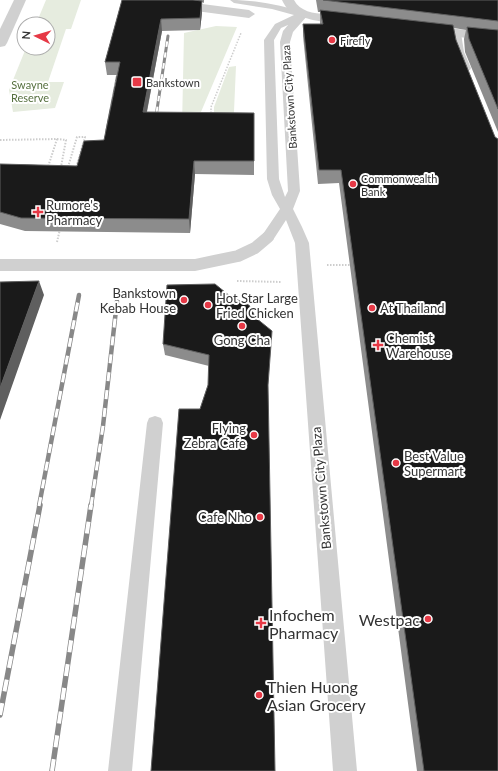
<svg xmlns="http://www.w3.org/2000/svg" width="498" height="771" viewBox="0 0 498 771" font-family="Lato,sans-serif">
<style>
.green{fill:#e6ecdf}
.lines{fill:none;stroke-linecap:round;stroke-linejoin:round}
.path-far1{stroke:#cdcdcd;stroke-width:1.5;stroke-dasharray:1.5 1.5;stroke-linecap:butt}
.path{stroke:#cdcdcd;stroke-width:2;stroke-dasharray:1.5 1.5;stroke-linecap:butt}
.service{fill:#d0d0d0;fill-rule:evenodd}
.pedestrian{fill:#d0d0d0;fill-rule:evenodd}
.minor{fill:#d0d0d0;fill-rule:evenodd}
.tertiary{fill:#d0d0d0;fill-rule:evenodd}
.rail-far2-casing{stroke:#888;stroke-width:3}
.rail-far1-casing{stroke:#888;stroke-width:4.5}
.rail-casing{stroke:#888;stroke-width:5.5}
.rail-far2{stroke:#fff;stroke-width:2;stroke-dasharray:5.5;stroke-linecap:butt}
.rail-far1{stroke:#fff;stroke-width:3;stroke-dasharray:9;stroke-linecap:butt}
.rail{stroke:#fff;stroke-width:4;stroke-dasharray:12;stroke-linecap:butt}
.service-bridge{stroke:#d0d0d0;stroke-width:12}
.wall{fill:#8c8c8c}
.shaded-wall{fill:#5f5f5f}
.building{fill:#1a1a1a;stroke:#5f5f5f}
.poi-dot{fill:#e63946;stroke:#fff;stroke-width:1.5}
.labels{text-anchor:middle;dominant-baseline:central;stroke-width:4;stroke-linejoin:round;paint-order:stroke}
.far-poi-label{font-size:11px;fill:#333;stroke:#fff;text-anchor:start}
.far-park-label{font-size:11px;fill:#56703f;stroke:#fff}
.far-street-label{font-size:11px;fill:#333;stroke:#fff}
.poi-label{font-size:13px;fill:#333;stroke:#fff;text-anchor:start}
.street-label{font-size:13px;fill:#333;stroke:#fff}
.near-poi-label{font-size:16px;fill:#333;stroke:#fff;text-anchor:start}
</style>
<rect width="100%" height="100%" fill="#fff"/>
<path class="green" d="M46,0H81L71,29H66L48,82H64L55,108L13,112L9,90L26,48H48V24H36Z
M216,26L237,27L195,126H182L184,33Z
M236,66L233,134L214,133V107L229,67Z"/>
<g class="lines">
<path class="path-far1" d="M211,116V107L241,33"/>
<path class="path" d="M57,139L66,140L61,167
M0,140L57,139L48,167
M68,167L77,137H85L76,168
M57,242L60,229
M327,265H350
M237,281L282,282"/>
<path class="service" d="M230,0C257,0 280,5 306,13L308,15L293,32L290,42L300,191L293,209L302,227L309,243L357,771H333L295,243L286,220L273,240H263L261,237L280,209L272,195L267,179L264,40L275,24L294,15L272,9L234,3ZM288,25L283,31L280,42L288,191L285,197L279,179L274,40L281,28Z
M456,30L461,33L464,52L471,68L470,70H462L454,52L451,33Z
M155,416L161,418L163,423L132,771H108L147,423L149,418Z"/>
<path class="pedestrian" d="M137,0H171L249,10L255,14L249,18L143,4Z"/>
<path class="minor" d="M14,0H26L7,43L5,46L0,47V29Z"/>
<path class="tertiary" d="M282,0H294C306,23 347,8 355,20C349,29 303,19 294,14C288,11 285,6 282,0Z
M425,25L498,34V42L420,32L418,29L420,26Z"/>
<g class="rail-far2-casing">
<path id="rail-far2" d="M155,123L168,36
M107,130L120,63"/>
</g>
<g class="rail-far1-casing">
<path id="rail-far1" d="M39,506L79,295
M91,506L103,426L117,301"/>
</g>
<g class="rail-casing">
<path id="rail" d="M0,715L40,505
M52,771L91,505"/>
</g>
<use href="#rail-far2" class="rail-far2"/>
<use href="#rail-far1" class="rail-far1"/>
<use href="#rail" class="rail"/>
<path class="service-bridge" d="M0,265H195L238,256L255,248L268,237"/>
</g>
<path class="wall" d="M122,0H204V3L202,2V13L200,30L162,31L147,112L254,113V175L195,174L190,233L25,231L0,224V164L77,166L104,140L118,75H107L105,62Z
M316,0H498V132L465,52L464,39L466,30L454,28L498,771H417L339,183L318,184L303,36V24H320V12H318Z
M231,297L249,305L208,385L209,366L165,355L163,344Z"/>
<path class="shaded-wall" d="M202,1V13L200,30V18Z
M161,19L162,31L144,126L143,112Z
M194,161L195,174L190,233L189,219Z
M39,281L44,295L0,420V388Z"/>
<path class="building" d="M122,0H193L202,1L200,18L161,19L143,112L254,113V161H194L189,219L21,218L0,212V164L77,166L84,141L104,140L120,62H105Z
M323,0H498V21Z
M320,10L453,25L456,40L495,137L498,139V771H424L341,170H319L303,24H323Z
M467,27L498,30V109L469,39Z
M39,281L0,388V282Z
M215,284L231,297L249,305L256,318L272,331L268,385L275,771H151L179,409H200L208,385L209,355L163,344L167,285Z"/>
<g class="poi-dot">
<circle cx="332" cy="40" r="4"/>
<rect x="132" y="77" width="10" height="10" rx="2"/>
<circle cx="353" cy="184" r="4"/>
<path d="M36 206h4v4h4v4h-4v4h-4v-4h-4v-4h4z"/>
<circle cx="184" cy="300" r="4"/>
<circle cx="208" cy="305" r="4"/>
<circle cx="372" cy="308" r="4"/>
<circle cx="242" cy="326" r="4"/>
<path d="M376 339h4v4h4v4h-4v4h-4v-4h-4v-4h4z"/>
<circle cx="254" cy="435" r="4"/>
<circle cx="396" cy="463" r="4"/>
<circle cx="260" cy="517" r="4"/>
<circle cx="428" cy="619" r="4"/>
<path d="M259 617h4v4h4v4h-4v4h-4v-4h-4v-4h4z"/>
<circle cx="259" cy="695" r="4"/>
</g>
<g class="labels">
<g class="far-poi-label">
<text x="340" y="40">Firefly</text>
<text x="146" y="82">Bankstown</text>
<text x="361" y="178">Commonwealth<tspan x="361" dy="13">Bank</tspan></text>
</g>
<g class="far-park-label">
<text x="30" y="84">Swayne<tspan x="30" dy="13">Reserve</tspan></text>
</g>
<g class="far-street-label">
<text transform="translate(289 97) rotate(-94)">Bankstown City Plaza</text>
</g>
<g class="poi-label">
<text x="46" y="205">Rumore's<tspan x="46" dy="15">Pharmacy</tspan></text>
<text x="176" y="293" text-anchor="end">Bankstown<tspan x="176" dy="15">Kebab House</tspan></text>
<text x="216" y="298">Hot Star Large<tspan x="216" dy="15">Fried Chicken</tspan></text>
<text x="380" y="308">At Thailand</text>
<text x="386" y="338">Chemist<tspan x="386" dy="15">Warehouse</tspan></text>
<text x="242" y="340" text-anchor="middle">Gong Cha</text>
<text x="246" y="428" text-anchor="end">Flying<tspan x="246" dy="15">Zebra Cafe</tspan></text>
<text x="404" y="456">Best Value<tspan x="404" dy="15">Supermart</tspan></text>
<text x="252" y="517" text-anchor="end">Cafe Nho</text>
</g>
<g class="street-label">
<text transform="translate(321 488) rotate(-95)">Bankstown City Plaza</text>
</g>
<g class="near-poi-label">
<text x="269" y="614">Infochem<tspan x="269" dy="18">Pharmacy</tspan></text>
<text x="420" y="619" text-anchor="end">Westpac</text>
<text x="267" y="686">Thien Huong<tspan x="267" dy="18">Asian Grocery</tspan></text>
</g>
</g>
<g transform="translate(36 36) rotate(275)"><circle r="19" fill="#ffffff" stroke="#adadad"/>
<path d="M0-3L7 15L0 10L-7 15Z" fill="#e63946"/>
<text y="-6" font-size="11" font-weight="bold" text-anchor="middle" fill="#333333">N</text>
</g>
</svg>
